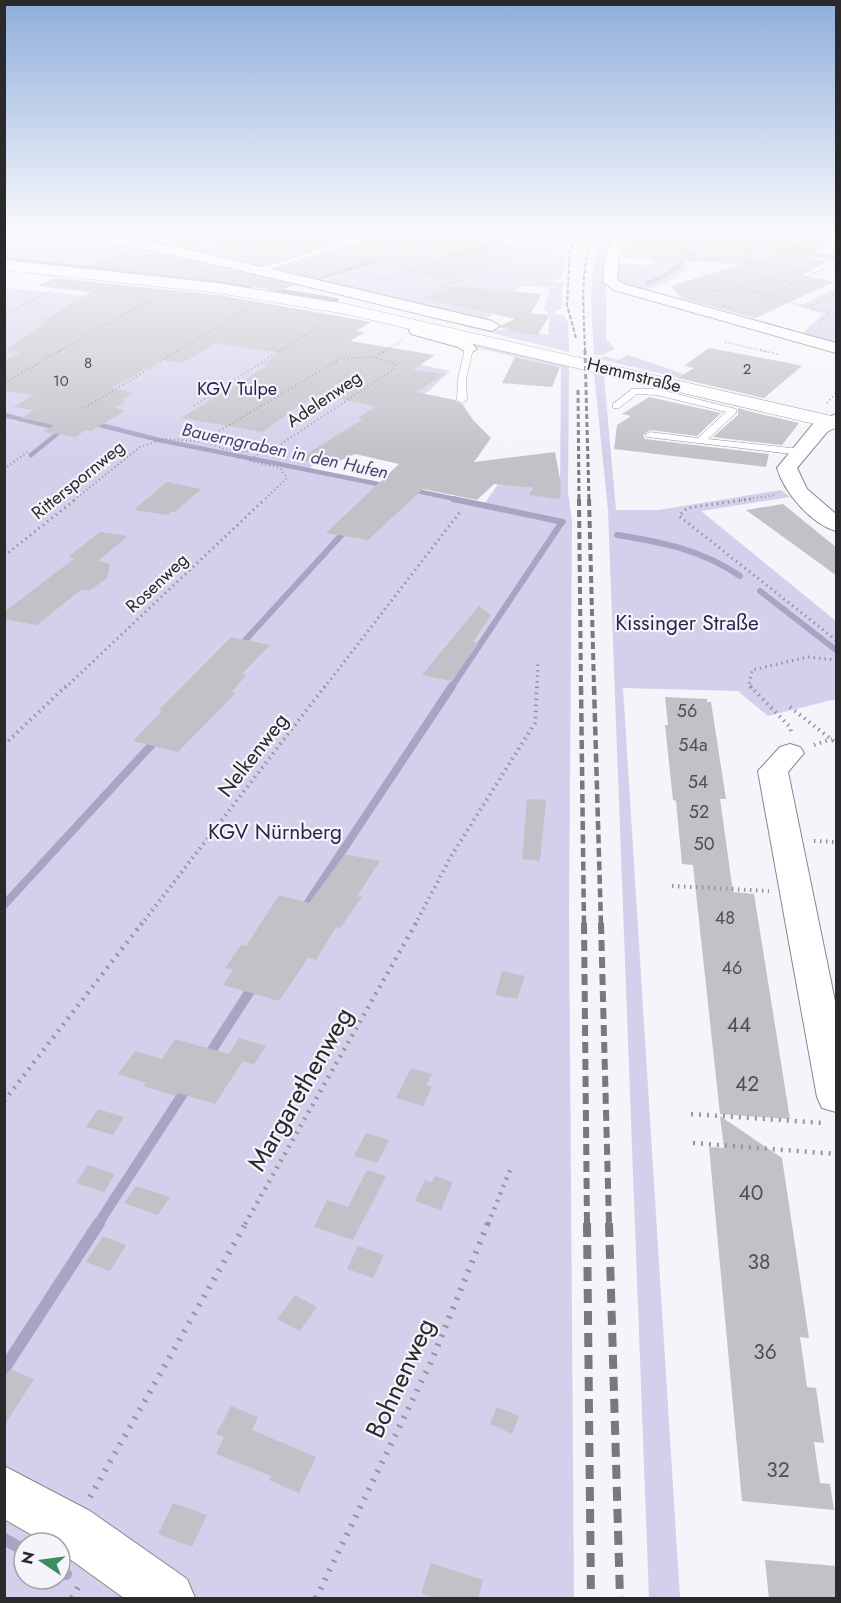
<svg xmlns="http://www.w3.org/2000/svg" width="841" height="1603" viewBox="0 0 841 1603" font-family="Jost,sans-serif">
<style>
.green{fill:#d4cfeb;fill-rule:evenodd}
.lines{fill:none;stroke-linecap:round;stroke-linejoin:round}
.stream-far5{stroke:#a9a3c4;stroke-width:4}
.stream-far4{stroke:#a9a3c4;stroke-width:4.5}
.stream-far3{stroke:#a9a3c4;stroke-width:6}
.stream-far2{stroke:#a9a3c4;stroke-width:8}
.stream-far1{stroke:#a9a3c4;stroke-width:10}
.stream{stroke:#a9a3c4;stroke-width:12}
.building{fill:#c2c1c8}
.lane-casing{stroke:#89888f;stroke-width:1}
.street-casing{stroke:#89888f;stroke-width:2}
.secondary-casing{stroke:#89888f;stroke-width:1}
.path-far5{stroke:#96959b;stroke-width:1.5;stroke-dasharray:1 2;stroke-linecap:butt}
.path-far4{stroke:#96959b;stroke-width:2;stroke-dasharray:1 3;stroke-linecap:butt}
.path-far3{stroke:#96959b;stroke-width:3;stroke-dasharray:1.5 4;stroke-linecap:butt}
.path-far2{stroke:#96959b;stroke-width:4;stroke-dasharray:1.5 4.5;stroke-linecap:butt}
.path-far1{stroke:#96959b;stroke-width:4.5;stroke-dasharray:2 6;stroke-linecap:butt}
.path{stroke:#96959b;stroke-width:6;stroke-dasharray:2 8;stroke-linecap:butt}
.lane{fill:#fff;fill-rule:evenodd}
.street{fill:#fff;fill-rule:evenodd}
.secondary{fill:#fff;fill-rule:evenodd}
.rail-far5{stroke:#79797d;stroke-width:2;stroke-dasharray:4.5 2;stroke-linecap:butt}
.rail-far4{stroke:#79797d;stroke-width:3;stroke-dasharray:5 3;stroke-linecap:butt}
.rail-far3{stroke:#79797d;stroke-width:4;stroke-dasharray:7 4;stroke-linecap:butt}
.rail-far2{stroke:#79797d;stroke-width:4.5;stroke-dasharray:9 4.5;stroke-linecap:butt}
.rail-far1{stroke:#79797d;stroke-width:6;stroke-dasharray:11 6;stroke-linecap:butt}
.rail{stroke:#79797d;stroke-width:8;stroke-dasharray:14 8;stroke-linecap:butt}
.labels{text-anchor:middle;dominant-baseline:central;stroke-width:4.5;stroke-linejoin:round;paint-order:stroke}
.far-number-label{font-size:15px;fill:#505054}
.far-street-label{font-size:18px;fill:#2a2a2d;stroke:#f5f4fb}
.far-park-label{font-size:18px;fill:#2f234f;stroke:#f5f4fb}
.far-water-label{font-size:18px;font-style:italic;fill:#4c4270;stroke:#f5f4fb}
.number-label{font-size:18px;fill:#505054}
.park-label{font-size:21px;fill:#2f234f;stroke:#f5f4fb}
.street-label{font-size:21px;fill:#2a2a2d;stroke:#f5f4fb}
.near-number-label{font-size:21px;fill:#505054}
.near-street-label{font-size:26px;fill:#2a2a2d;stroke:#f5f4fb}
</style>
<rect width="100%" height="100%" fill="#f5f4fb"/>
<path class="green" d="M4,234H68L131,243L89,234H573L566,251L557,252L556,254L565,255L562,279H554V282L563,283L561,310L555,309V314L564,315L568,323L569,352L427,317L432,316L503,330L516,329L548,335L550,315L544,309L550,287L521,286L502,300L497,311L483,321L302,283L283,289L125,270L116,273L5,261Z
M603,234H614L606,281V339L615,349L602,355H594C592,315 586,272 603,234Z
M653,256L691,258C686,274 652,291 636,291C626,291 619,284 613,277L614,263L650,265Z
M4,288L109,298L450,371L430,390L308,469L485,503L498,484L560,491L561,367L473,347L467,343L569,366L568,492L572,521L569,913L574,1598H5ZM24,1543H60V1579H24Z
M836,288V347L799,336L823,314L799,306Z
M628,355L713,384L777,401L599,359L604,356L619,360Z
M594,373L604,376L616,510H659L781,490L790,497L701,511L836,621V699L768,716L738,691L623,688L680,1598H649L608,510Z"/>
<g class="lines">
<path class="stream-far5" d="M420,246L459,234
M802,252L836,258
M4,259L250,286
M314,279L380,259
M648,283C678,272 685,263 696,234
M271,289L337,300"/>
<path class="stream-far4" d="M4,415L62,429
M92,423L159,440L388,486
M31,455L63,429
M412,490L460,500"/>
<path class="stream-far3" d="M453,499L563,522
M617,535C662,542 702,550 740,576
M760,591L836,650
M239,647L346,530
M451,688L562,522"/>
<path class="stream-far2" d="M4,905L157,739
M303,910L452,686"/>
<path class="stream-far1" d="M208,1056L254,985
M98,1224L188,1086"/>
<path class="stream" d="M4,1369L99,1223
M4,1539L24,1550
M60,1571L66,1574"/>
</g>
<path class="building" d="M263,234H363L263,265L162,242L179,237L208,244L224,240L235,242Z
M383,234H393L395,245L413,240L429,244L460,235L521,247L502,254L515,257L446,281L368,261L318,278L279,269Z
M708,234H781L835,244L804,257L827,262L802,275L834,282L755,318L681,298L671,286L741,264L622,257L630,236L707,240Z
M135,250L183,260L294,285L278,291L218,281L85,266L111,256Z
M56,278L218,295L371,322L356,331L365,332L350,341L435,355L413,370L444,374L416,392L455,400L463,405L473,420L491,438L474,462L555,452L561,485L560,499L529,495L533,488L494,484L477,500L423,489L368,540L326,533L399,464L355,454L327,466L299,459L363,419L358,418L376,406L319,395L297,407L263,432L181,418L268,365L263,364L280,353L216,343L182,363L161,360L111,388L134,393L121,400L126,401L115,407L125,411L91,431L85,430L76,437L43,432L54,425L21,418L35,410L13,407L34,395L4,391V361L22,352L6,350L44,324L39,323L91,292L36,286Z
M454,286L542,294L531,313L550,315L537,336L501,328L502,325L515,319L422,298Z
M709,348L784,362L802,366L764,398L678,378L694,368L684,366Z
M515,357L560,367L552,387L502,383Z
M649,397L721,413L697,436L650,430L643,435L645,439L769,454L766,467L614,449L617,425L631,416L622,414Z
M738,408L748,411L799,423L782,445L713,437L738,415Z
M167,482L201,489L175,512H171L167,515L134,510Z
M783,504L837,548V576L746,510Z
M100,532L128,536L98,561L110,564L107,578L89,591L82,589L37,625L4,619V612L75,558L68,557Z
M479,606L491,615L473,642L479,643L451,681L422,675Z
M231,637L270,645L242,674L246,675L232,692L236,693L178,752L133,741L162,711H158Z
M665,697L707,699V702H711L726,799H720L733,892L754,894L790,1119L720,1114L693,865L682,864L676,801L673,800L665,725H668Z
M527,799L546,800L540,861L522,859Z
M345,854L380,861L357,896L362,897L340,928L336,927L316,960L308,958L279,1001L223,985L233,970L225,968L241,945L246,946L279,895L309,903Z
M502,971L525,976L517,999L495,995Z
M239,1038L266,1046L254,1065L243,1061L215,1104L178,1093L176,1096L143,1086L146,1083L118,1074L135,1051L162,1059L175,1039L229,1054Z
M411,1068L432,1074L426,1085L432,1087L423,1106L396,1098Z
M98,1109L124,1117L113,1135L86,1127Z
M720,1116L782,1158L809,1338L800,1337L807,1387L816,1388L824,1443L814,1442L820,1483L830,1484L834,1510L742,1501L709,1147L724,1148Z
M366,1133L389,1140L377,1163L354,1156Z
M88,1165L115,1174L104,1192L76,1183Z
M367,1170L386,1176L353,1240L314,1227L327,1200L348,1207Z
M435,1176L453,1182L441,1210L415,1201L425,1180L432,1182Z
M136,1186L170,1197L158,1215L124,1203Z
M103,1236L126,1245L110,1271L86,1262Z
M358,1246L384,1255L373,1278L347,1269Z
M295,1295L317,1307L300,1331L277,1319Z
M10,1369L34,1379L4,1426V1378Z
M231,1406L258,1417L252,1430L316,1457L299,1493L269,1480L271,1476L216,1454L224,1437L216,1434Z
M497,1407L519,1416L512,1434L490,1424Z
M173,1503L207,1515L192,1547L158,1534Z
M765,1560L837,1566V1599H769Z
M431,1563L483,1580L478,1599H436L421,1593Z"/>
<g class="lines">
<g class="lane-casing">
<path id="lane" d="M165,234H176L139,245L136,243Z
M371,234H381L264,271L257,269Z
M469,347L473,349L466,379L467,400L462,403L457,400L458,379L465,349Z
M632,389H657L736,409V413L708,439L800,449L805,452L800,455L647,437L645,435L650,432L698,438L726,412L657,395L637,394L619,408H613V404Z"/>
</g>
<g class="street-casing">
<path id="street" d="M29,234L27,237L4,243V235Z
M73,234H104L190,250L492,321L500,326L492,331C355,300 219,261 80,238Z
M613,234H627L619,258L617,280L624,284L836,343V353L614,290L603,282L605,258Z
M417,326L470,341L477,349L469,354L458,347L411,334L409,331L411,328Z
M836,414V427L827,432L797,468L807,489L836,514V531C811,524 784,492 777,468L813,424Z
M790,744L800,747L804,753L788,772L836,1006V1112L822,1108L817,1097L758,771L780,747Z
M4,1466L90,1511L187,1579L195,1598H124L60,1552V1543H46L4,1519Z"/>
</g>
<g class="secondary-casing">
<path id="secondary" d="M4,260L218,283L346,304L836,417V429L346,314L218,293L4,270Z"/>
</g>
<path class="path-far5" d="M771,234L751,243L743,289L830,313L818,324
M789,234L836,243
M687,237L699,238
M757,240L836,256
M821,240L834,234
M730,242L751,243
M686,245L697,246
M750,246L836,262
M683,254H694
M748,262L766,263L815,273
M746,275L795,283
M380,280L524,234
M664,283L690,267L701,234
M712,291L744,287
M426,292L496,268
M769,295L836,263
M811,306L836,293
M4,315L55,289
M725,342L767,352
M58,352L151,299
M176,352L246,309
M278,352L322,324
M383,352L403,340"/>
<path class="path-far4" d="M761,350L780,355
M4,383L61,350
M827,403L836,393
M194,406L281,350
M85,408L179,350
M208,442L214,434L340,359L375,357L386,350
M208,442L224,449L241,452L275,448L394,369L396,364L375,357
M258,454L249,461L280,468L287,478L264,500
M4,469L29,451
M74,500L140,447L164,439L208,442
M741,500L776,495"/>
<path class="path-far3" d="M751,499L687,508L679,516L836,640
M4,556L76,499
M65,688L265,499
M324,688L460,512
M537,688L538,663
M752,688L749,685L752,670L808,657L836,660"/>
<path class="path-far2" d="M750,686L790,727L792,735
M790,707L836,743
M4,745L66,686
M814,745L832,739
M814,841L836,842
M672,886L769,891
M141,925L325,686
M415,925L450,858L535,723L537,686"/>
<path class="path-far1" d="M4,1101L142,923
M691,1114L824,1123
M693,1143L836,1154
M245,1224L416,923
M488,1224L510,1170"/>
<path class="path" d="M90,1497L246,1223
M72,1598L81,1582
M316,1598L431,1362L488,1223"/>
<use href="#lane" class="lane"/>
<use href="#street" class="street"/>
<use href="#secondary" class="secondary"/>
<path class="rail-far5" d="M576,338L567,305L570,250L577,234
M585,352C584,313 579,272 593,234"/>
<path class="rail-far4" d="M585,350L589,500
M578,390L579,500"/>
<path class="rail-far3" d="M579,499L581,688
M589,499L594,688"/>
<path class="rail-far2" d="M581,686L584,925
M594,686L601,925"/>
<path class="rail-far1" d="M584,923L587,1224
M601,923L609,1224"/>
<path class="rail" d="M587,1223L591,1598
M609,1223L620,1598"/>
</g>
<linearGradient id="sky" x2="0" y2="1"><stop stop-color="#8fadda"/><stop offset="0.51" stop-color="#fafafd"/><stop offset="1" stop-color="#fafafd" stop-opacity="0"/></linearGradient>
<rect width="841" height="458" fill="url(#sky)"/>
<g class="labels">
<g class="far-number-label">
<text x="88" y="363">8</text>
<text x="747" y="369">2</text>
<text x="61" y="381">10</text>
</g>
<g class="far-street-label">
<text transform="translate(634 375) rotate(14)">Hemmstraße</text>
<text transform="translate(324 399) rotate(-34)">Adelenweg</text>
<text transform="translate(78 480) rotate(-39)">Ritterspornweg</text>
<text transform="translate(157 583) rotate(-43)">Rosenweg</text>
</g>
<g class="far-park-label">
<text x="237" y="389">KGV Tulpe</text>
</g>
<g class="far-water-label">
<text transform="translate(285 451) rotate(12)">Bauerngraben in den Hufen</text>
</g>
<g class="number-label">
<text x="687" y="711">56</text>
<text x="693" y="745">54a</text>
<text x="698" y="782">54</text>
<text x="699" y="812">52</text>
<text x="704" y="844">50</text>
<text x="725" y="918">48</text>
<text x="732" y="968">46</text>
</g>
<g class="park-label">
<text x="687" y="623">Kissinger Straße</text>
<text x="275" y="832">KGV Nürnberg</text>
</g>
<g class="street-label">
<text transform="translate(253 755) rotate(-52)">Nelkenweg</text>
</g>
<g class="near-number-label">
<text x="739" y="1025">44</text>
<text x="747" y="1084">42</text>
<text x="751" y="1193">40</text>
<text x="759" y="1262">38</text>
<text x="765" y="1352">36</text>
<text x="778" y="1470">32</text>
</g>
<g class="near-street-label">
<text transform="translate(300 1089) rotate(-60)">Margarethenweg</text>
<text transform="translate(400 1378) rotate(-65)">Bohnenweg</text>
</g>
</g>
<rect width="841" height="1603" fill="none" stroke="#2a2a2d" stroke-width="12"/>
<g transform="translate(42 1561) rotate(283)"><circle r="28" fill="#f5f4fb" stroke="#a4a3a9" stroke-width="1.5"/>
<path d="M0-4.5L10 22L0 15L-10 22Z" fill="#368e62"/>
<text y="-9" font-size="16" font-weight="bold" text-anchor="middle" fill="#2a2a2d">N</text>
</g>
</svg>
